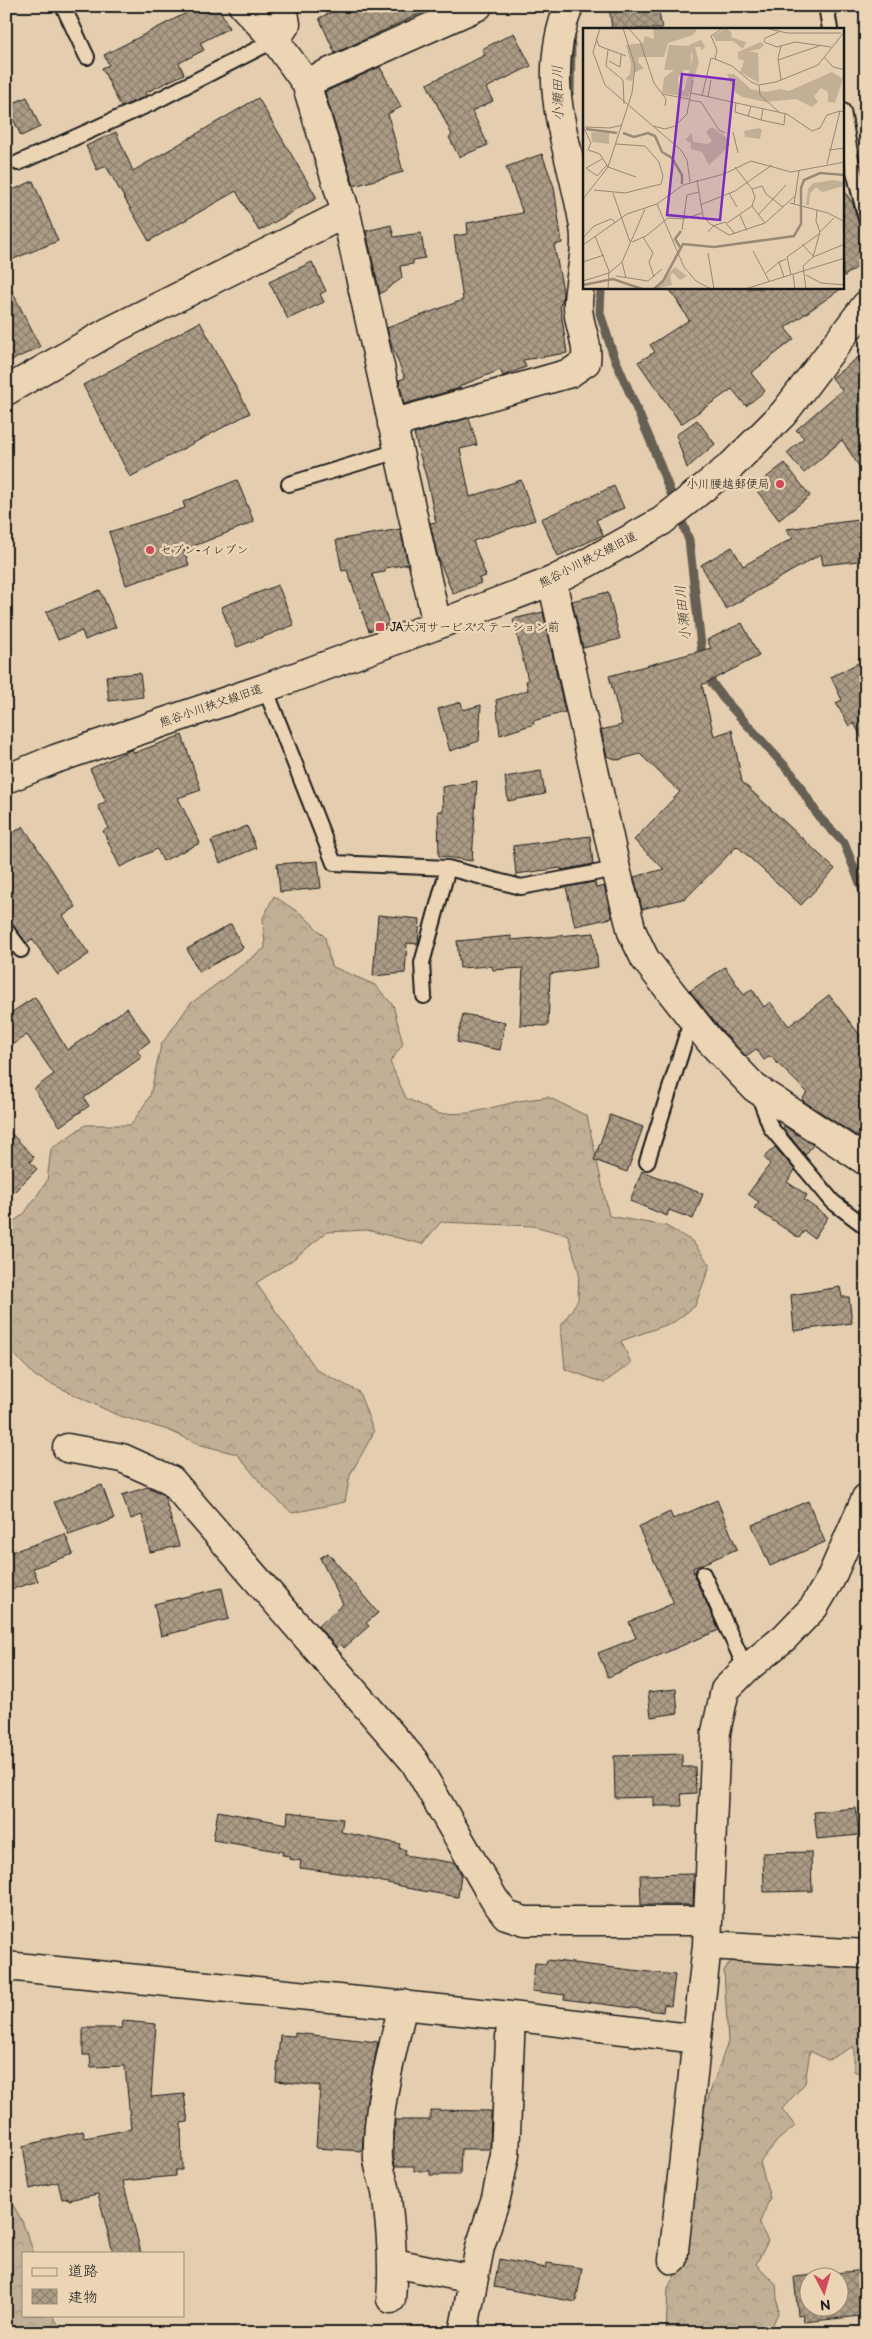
<svg xmlns="http://www.w3.org/2000/svg" width="872" height="2339" viewBox="0 0 872 2339" font-family="'Balsamiq Sans','Klee One',sans-serif">
<style>
.forest{fill:url(#forest-crowns);stroke:#6f6659}
.lines{fill:none;stroke-linecap:round;stroke-linejoin:round}
.stream{stroke:#665e52;stroke-width:9}
.building{fill:url(#building-cross-hatch);stroke:#1c1c1c;fill-rule:evenodd}
.lane-casing{stroke:#1c1c1c;stroke-width:18}
.street-casing{stroke:#1c1c1c;stroke-width:31}
.secondary-casing{stroke:#1c1c1c;stroke-width:31}
.lane{stroke:#ecd5b5;stroke-width:14}
.street{stroke:#ecd5b5;stroke-width:28}
.secondary{stroke:#ecd5b5;stroke-width:28}
.poi-dot{fill:#d1495b;stroke:#ecd5b5;stroke-width:2}
.labels{text-anchor:middle;dominant-baseline:central;stroke-width:5;stroke-linejoin:round;paint-order:stroke}
.poi-label{font-size:12px;fill:#1c1c1c;stroke:#ecd5b5;text-anchor:start}
.street-label{font-size:12px;fill:#1c1c1c;stroke:#ecd5b5}
.water-label{font-size:14px;font-style:italic;fill:#47423c;stroke:#ecd5b5}
.inset-river{fill:none;stroke:#978a76;stroke-width:2.5}
.inset-road{fill:none;stroke:#948774;stroke-width:1}
.view{fill:#7b2cbf;fill-opacity:0.15;stroke:#7b2cbf;stroke-width:2.5}
.inset-edge{fill:none;stroke:#1c1c1c;stroke-width:2.5}
</style>
<defs>
<pattern id="forest-crowns" width="20" height="18" patternUnits="userSpaceOnUse" patternTransform="scale(1.25)"><rect width="20" height="18" fill="#c2b096"/><path d="M2 6a3 3 0 1 1 6 0M12 15a3 3 0 1 1 6 0" fill="none" stroke="#a69781"/></pattern>
<pattern id="building-cross-hatch" width="8" height="8" patternUnits="userSpaceOnUse" patternTransform="scale(1.25)"><rect width="8" height="8" fill="#ac9c86"/><path d="M0 0l8 8M0 8l8-8" fill="none" stroke="#8b7e6d"/></pattern>
</defs>
<rect width="100%" height="100%" fill="#e4ceaf"/>
<filter id="ink" filterUnits="userSpaceOnUse"><feTurbulence type="fractalNoise" baseFrequency=".02" numOctaves="2"/><feDisplacementMap in="SourceGraphic" scale="10" xChannelSelector="R" yChannelSelector="G"/><feConvolveMatrix kernelMatrix="1 2 1 2 8 2 1 2 1" color-interpolation-filters="sRGB"/></filter>
<g filter="url(#ink)">
<path class="forest" d="M274,896L304,916L325,937L331,966L375,985L393,1005L403,1044L390,1062L406,1098L438,1114L470,1113L519,1101L548,1097L587,1116L609,1216L666,1226L692,1241L710,1265L695,1306L674,1322L621,1341L631,1363L604,1383L565,1369L561,1326L578,1300L579,1272L568,1235L533,1226L441,1222L422,1244L367,1230L327,1232L291,1261L256,1283L317,1370L359,1392L374,1432L350,1475L345,1502L292,1513L263,1486L237,1454L201,1445L168,1430L117,1415L35,1376L6,1346V1227L24,1214L47,1181L51,1149L85,1125H131L150,1096L161,1045L190,1004L265,948L263,918Z
M736,1956L866,1969V2076L854,2071V2046L828,2060L810,2051L805,2083L782,2109L795,2126L778,2140L760,2162L770,2198L759,2224L768,2241L756,2264L776,2284L778,2313L769,2333H666L668,2288L688,2248L703,2112L728,2042L724,1970Z
M6,2193L22,2221L34,2253H24V2315H52L64,2333H6Z"/>
<g class="lines">
<path class="stream" d="M570,92L571,45
M601,288L600,313L613,354L651,442L689,540L704,672L723,698L792,774L819,817L844,843L866,898"/>
</g>
<path class="building" d="M200,6H218L229,28L200,43L204,50L179,63L184,74L145,93L147,96L121,107L102,68L109,65L104,55Z
M345,6H437L335,53L319,18Z
M609,6H658L662,29H612Z
M514,33L531,66L486,88L493,101L472,111L488,145L459,157L449,137L452,135L427,84L485,55L482,49Z
M380,67L401,107L388,114L403,172L354,186L325,92Z
M27,97L40,127L21,136L7,106Z
M258,98L317,198L259,231L236,191L149,241L106,166L97,170L86,146L116,132L133,171Z
M542,154L554,187L562,243L554,245L563,291L562,303L560,304L567,353L523,360L526,367L503,376L500,370L460,386V388L404,404L399,380L405,378L392,347L387,328L463,300L454,236L468,234L467,223L523,213L506,167Z
M33,181L58,241L6,262V193Z
M843,189L853,204L859,225L866,228V261L843,277Z
M391,225L394,237L421,233L425,258L413,260V264L400,266L402,278L380,294L366,231Z
M312,262L326,291L320,294L324,302L288,319L269,282Z
M6,279L40,347L6,363Z
M669,288H842L785,328L794,339L751,373L765,391L746,406L732,389L681,424L638,362L655,352L650,345L689,320Z
M200,322L250,413L130,477L83,385Z
M866,351V477L842,440L804,473L787,453L804,438L796,430L842,390L832,378Z
M469,418L477,445L460,449L470,497L521,480L535,520L473,541L486,576L479,578L481,583L453,594L438,558L430,523L436,522L427,480L414,434Z
M697,420L715,444L687,468L676,435Z
M785,463L810,496L779,520L754,487Z
M237,480L254,522L184,550L189,565L126,585L109,532L185,508L183,502Z
M614,486L624,508L596,520L603,535L558,556L541,519Z
M859,520L860,529L866,528V560L823,565L821,554L726,609L701,565L732,547L743,566L793,538L786,529Z
M400,529L408,564L385,568V572L372,574L389,624L369,631L347,570L342,571L336,540Z
M278,585L294,625L237,647L221,607Z
M100,590L116,627L85,640L82,631L58,640L46,612Z
M608,592L620,639L583,648L572,601Z
M543,612L565,712L533,721L534,724L500,735L496,700L528,690L526,681L528,680L513,619Z
M742,623L759,656L702,685L714,736L732,730L742,782L835,869L801,905L737,846L686,898L642,909L634,877L664,869L634,840L680,792L640,754L618,760L607,756L601,730L622,725L609,676L711,648L707,640Z
M866,659V746L854,723L849,726L836,703L842,700L831,677Z
M140,673L143,697L109,701L106,676Z
M461,702L463,710L481,705L479,741L450,751L438,709Z
M182,735L201,790L178,798L200,843L163,861L157,849L120,867L103,831L109,828L98,806L106,801L90,769L126,752L132,749L134,753Z
M541,771L545,794L508,801L505,777Z
M477,781L472,861L439,856L438,811H443L442,787Z
M23,826L76,907L63,916L89,954L58,975L32,939L26,943L13,925L6,921V838Z
M247,826L256,848L220,863L211,841Z
M590,836L593,864L561,870V868L516,874L513,846Z
M318,861L321,888L280,892L277,864Z
M595,882L596,888L604,886L612,918L575,926L566,887Z
M378,915L420,919L418,944L407,943L405,973L373,976Z
M231,924L243,948L199,972L187,949Z
M594,933L598,967L550,974L548,1026L520,1025L523,968L493,970L492,966L460,968L457,941L511,936V940Z
M725,967L744,995L752,989L764,1007L770,1002L789,1026L829,995L866,1043V1142L802,1100L807,1092L770,1056L764,1060L756,1049L746,1056L721,1030L690,991Z
M35,997L67,1050L127,1008L150,1041L137,1051L142,1057L84,1098L89,1106L60,1126L34,1089L54,1074L27,1035L6,1049V1016Z
M463,1014L505,1022L500,1050L457,1042Z
M610,1115L643,1127L627,1172L594,1160Z
M784,1126L813,1145L805,1155L783,1128Z
M6,1128L34,1157L30,1162L37,1169L6,1200Z
M775,1147L795,1170L787,1182L807,1195L804,1200L828,1217L814,1238L804,1231L799,1238L754,1208L759,1202L748,1194L770,1164L764,1157Z
M642,1171L703,1194L693,1219L669,1210L667,1216L630,1201Z
M840,1287L842,1297H849L852,1323L794,1331L791,1295Z
M102,1485L114,1519L69,1535L54,1502Z
M148,1487L164,1495L179,1546L150,1552L142,1515L131,1519L122,1495Z
M717,1500L737,1549L693,1568L695,1578L719,1630L608,1677L598,1653L636,1638L629,1622L674,1603L638,1527L670,1512L673,1519Z
M808,1501L825,1542L770,1566L752,1525Z
M65,1534L73,1554L33,1568L38,1581L6,1591V1554Z
M328,1553L378,1613L366,1623L369,1626L344,1648L341,1644L337,1648L318,1626L343,1604L320,1558Z
M222,1588L229,1619L161,1636L154,1604Z
M676,1689L678,1713L651,1717L648,1692Z
M682,1754V1767H695L696,1793L681,1794L682,1806H654V1797L615,1798L614,1756Z
M856,1808L859,1835L817,1839L814,1812Z
M218,1811L287,1824L288,1812L343,1819L341,1832L400,1844L399,1848L406,1850L405,1855L455,1863L461,1874L458,1897L406,1888V1887L346,1874L300,1868L301,1861L289,1859V1856L282,1855L283,1852L213,1840Z
M811,1852L812,1891L764,1892L763,1853Z
M694,1874L693,1905H641L640,1875Z
M547,1960L675,1975L671,2006L664,2004L663,2012L564,1999L565,1995L532,1991L535,1963L546,1964Z
M123,2021L156,2024L151,2097L184,2094L188,2122L181,2123L182,2170H175V2176L123,2181L141,2253H113L98,2194L69,2200V2198L62,2199L58,2182L30,2189L23,2146L83,2131L85,2138L131,2129L125,2066L91,2067L90,2055H83V2028H122Z
M295,2033L378,2042L367,2099L362,2151L316,2148L320,2086L276,2081L280,2035L295,2036Z
M430,2110L491,2111L490,2149H461L460,2175H430V2171H414V2166H395L394,2158L395,2120H430Z
M499,2259L546,2268L547,2263L582,2268L576,2302L494,2287Z
M866,2270V2302H860L861,2316L804,2322L803,2314L798,2315L794,2277ZM810,2276H840V2306H810Z"/>
<g class="lines">
<g class="lane-casing">
<path id="lane" d="M63,6L87,57
M826,6L830,29
M843,111L851,159L866,219
M18,163L154,102L275,40
M289,484L398,451
M265,688L334,863L448,868L521,887L616,869
M6,930L21,950
M424,996L422,963L448,868
M758,1094L771,1128L833,1202L866,1227
M647,1162L692,1018
M703,1574L746,1669"/>
</g>
<g class="street-casing">
<path id="street" d="M243,6L275,40L306,83L346,213L437,625
M275,40L286,24L283,6
M306,83L478,6
M6,391L110,331L346,213
M392,424L570,373L586,362C589,340 577,325 578,303C579,277 588,252 584,227C572,150 537,85 569,6
M552,581L616,869L632,932L645,959L709,1040L755,1088L866,1161
M67,1448L122,1458L171,1480L414,1761L494,1899L506,1915L525,1921H707
M707,1945L866,1954
M6,1966L511,2016L697,2039
M673,2260L707,1945L716,1732L725,1690L746,1669L784,1638L814,1607L830,1580L866,1498
M394,2263L473,2279
M391,2299C394,2263 391,2228 386,2192C384,2181 379,2170 378,2159C376,2108 392,2054 403,2004
M463,2333L480,2247L496,2198L505,2155L511,2016"/>
</g>
<g class="secondary-casing">
<path id="secondary" d="M6,779L55,759L265,688L437,625L552,581L587,563L662,521L732,465L784,413L866,305"/>
</g>
<use href="#lane" class="lane"/>
<use href="#street" class="street"/>
<use href="#secondary" class="secondary"/>
</g>
</g>
<g class="poi-dot">
<circle cx="780" cy="484" r="5"/>
<circle cx="150" cy="550" r="5"/>
<rect x="375" y="622" width="10" height="10" rx="2.5"/>
</g>
<g class="labels">
<g class="poi-label">
<text x="770" y="484" text-anchor="end">小川腰越郵便局</text>
<text x="160" y="550">セブン-イレブン</text>
<text x="390" y="627">JA大河サービスステーション前</text>
</g>
<g class="street-label">
<text transform="translate(588 560) rotate(-27)">熊谷小川秩父線旧道</text>
<text transform="translate(211 706) rotate(-19)">熊谷小川秩父線旧道</text>
</g>
<g class="water-label">
<text transform="translate(558 93) rotate(-91)">小瀬田川</text>
<text transform="translate(683 613) rotate(-96)">小瀬田川</text>
</g>
</g>
<g transform="translate(583 28)">
<rect width="261" height="261" fill="#e4ceaf"/>
<path d="M70,0H115L110,7L85,15L81,29H56L55,34L61,40L51,45L49,53L42,51L47,46L48,36L43,17L60,15L62,8L71,11ZM143,0L149,5L148,9L163,14L160,21L150,13H133L130,8ZM118,12L122,19L118,23V19H112L116,34L105,69L79,65L81,50L91,42H101L95,50L96,61L101,63L110,28L106,17ZM178,14L181,17L177,21L166,23L162,33L155,31V24ZM249,44L260,51L252,75L245,74V64L238,60L231,68L235,74L229,79L213,71L182,74L159,69L152,64L144,46H151L168,61L182,64L198,61L206,63ZM129,99L143,109L147,117L126,137L119,124L108,121V115L102,112L109,105L110,114L125,116L129,113L123,104ZM176,100L179,102L177,111L162,109L161,103ZM92,239L104,248L97,252L90,245L87,247L89,257L72,261Z" fill="#c2b096"/>
<path d="M165,23L175,25L176,55L157,44Z" fill="#c2b096"/>
<path d="M86,17L109,18L107,42H81ZM8,104L26,105V116L9,114ZM251,152L261,154V158L239,164L233,159L227,166L226,177H223L225,161L230,155Z" fill="#c2b096"/>
<path class="inset-river" d="M3,101L34,105M40,105L51,109L65,105L72,108L79,124L89,130L99,147V156M97,219L92,211L98,203M0,257L30,251L59,261M71,261L80,253L100,216L131,219L211,208L218,196V160L221,152L237,145L262,147"/>
<path class="inset-road" d="M17,0L10,24L22,57L98,122L104,132L107,154M45,0L57,13L71,55L83,71L82,78M182,0L204,5H258M196,4L182,10L181,14L194,19L212,14L248,19M13,10L16,18L43,28M198,18L195,30L198,52M25,22L23,38L40,52L41,76M241,29L250,39L262,42M132,31L149,38L168,54L176,57L193,54L235,37L262,3M195,32L236,18M26,33L37,39L38,27M176,57L177,67L196,84M108,65L204,86L229,103L237,100L244,87L257,83M79,66L106,71M119,68L128,30L132,31L134,22L128,8L140,0M125,69L128,52M106,72L118,74L136,102L142,105M153,75L152,84L165,88L168,78M165,88L178,92L180,81M178,92L201,97L202,86M0,98L8,115L5,122L17,126L25,139L53,149M70,98L82,101L92,98L104,86L110,52M2,99L27,100L39,97M150,104L155,125M246,122L262,120M19,131L3,140L14,148L24,137M244,136L257,83L262,84M114,152L120,188L126,195L146,207L182,195L212,168M169,161L179,158L183,166L200,179M11,162L42,165L78,156L80,148L76,134L62,118L33,116M30,165L47,214M146,165L154,179M0,171L25,139L49,65L52,38L40,0M207,175L245,185L262,194M74,176L100,157L141,146L168,133L208,144L262,134M211,176L216,143M117,177L152,163L189,137M169,178L182,195M176,186L203,157M157,187L164,203M144,195L169,178L172,169L169,161L152,139M99,202L104,167L116,164M125,204L130,198L142,194L152,206M237,204L251,190M12,208L26,243L25,261M60,209L70,225L66,234L71,249M0,210L11,198L28,191L32,194M49,214L63,208L85,190L101,191L119,185M219,216L230,228M0,217L44,186L74,176L101,239L113,253L128,261M170,223L186,253M125,225L131,261M230,229L237,204L233,193L234,182M0,234L21,227M39,234L43,250M183,245L196,234M210,246L212,261M208,247L204,229L236,206M223,247L238,255L262,257M33,248L65,253L79,241M201,249L196,234L203,231M0,253L26,245L39,234L62,181M162,261L262,230M223,261L220,238L230,229L262,216"/>
<path class="view" d="M99,46L151,52L137,192L84,187Z"/>
<rect width="261" height="261" class="inset-edge"/>
</g>
<rect width="872" height="2339" fill="none" stroke="#ecd5b5" stroke-width="25"/>
<rect x="12" y="12" width="847" height="2314" fill="none" stroke="#1c1c1c" stroke-width="2" filter="url(#ink)"/>
<rect x="22" y="2252" width="162" height="65" fill="#ecd5b5" stroke="#998b78"/>
<rect x="32" y="2268" width="25" height="8" fill="#ecd5b5" stroke="#998b78"/>
<text x="68" y="2276" font-size="15" fill="#1c1c1c">道路</text>
<rect x="32" y="2289" width="25" height="15" fill="url(#building-cross-hatch)" stroke="#998b78"/>
<text x="68" y="2302" font-size="15" fill="#1c1c1c">建物</text>
<g transform="translate(824 2292) rotate(174)"><circle r="24" fill="#ecd5b5" stroke="#998b78"/>
<path d="M0-4L9 19L0 12L-9 19Z" fill="#d1495b"/>
<text y="-8" font-size="14" font-weight="bold" text-anchor="middle" fill="#1c1c1c">N</text>
</g>
</svg>
